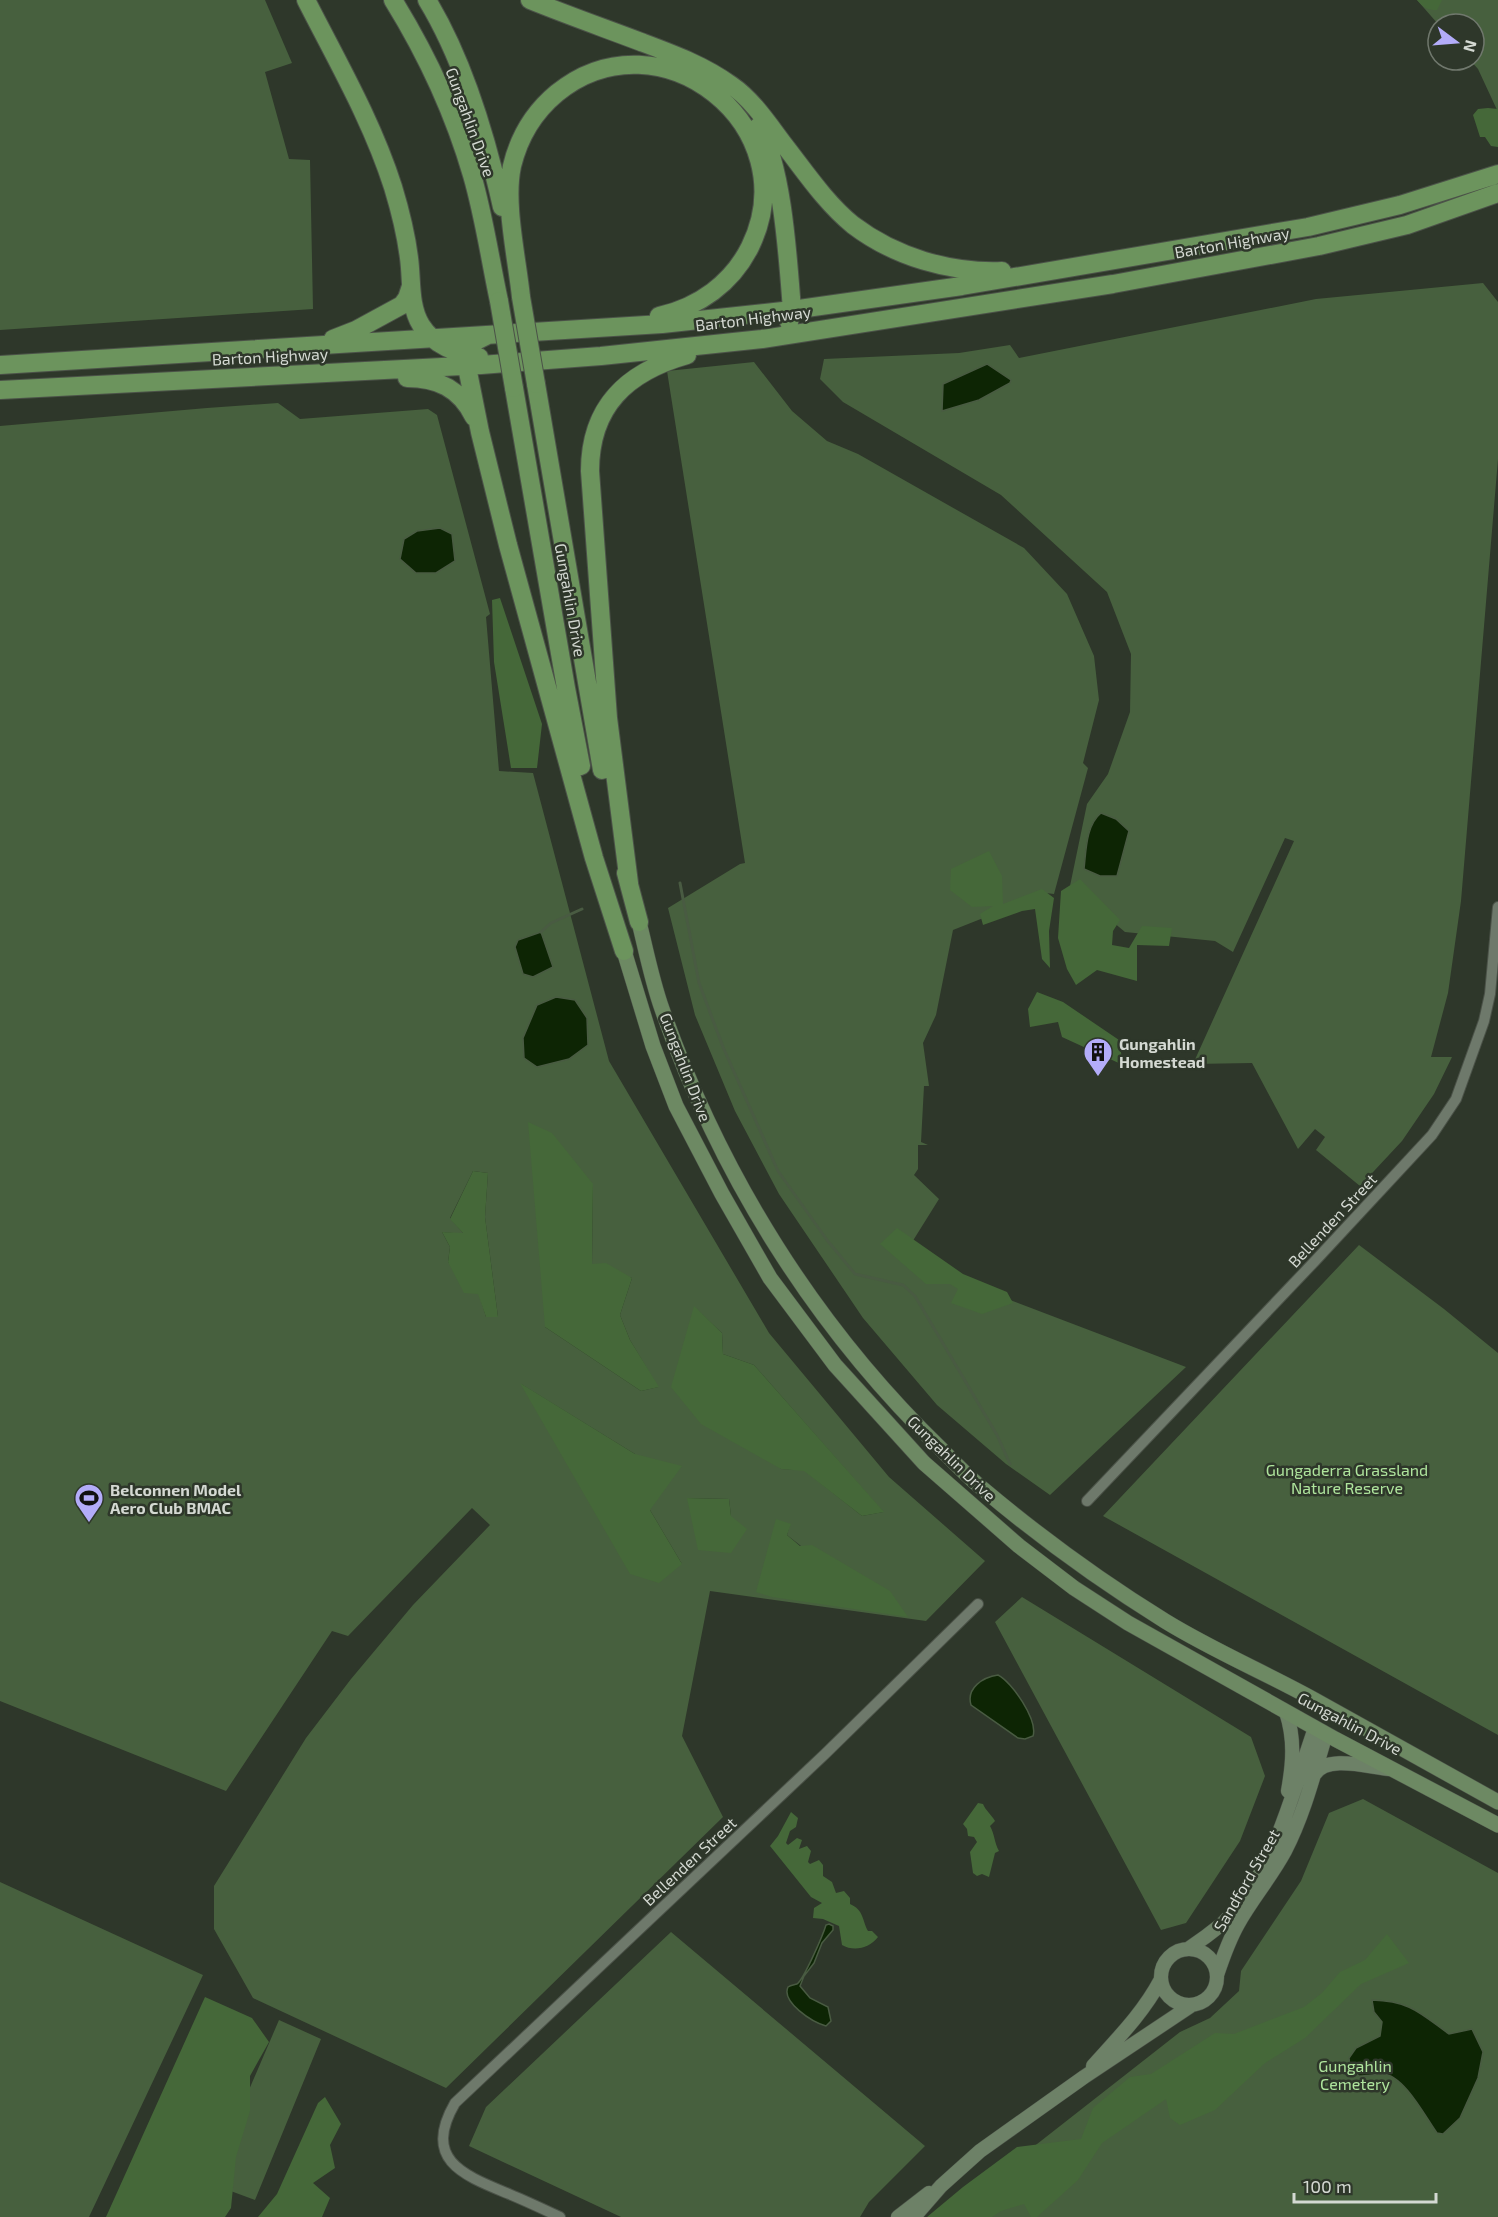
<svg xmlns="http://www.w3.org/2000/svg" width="1498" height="2217" viewBox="0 0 1498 2217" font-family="'Exo 2',sans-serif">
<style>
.green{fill:#47603e;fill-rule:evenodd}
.forest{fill:#456839}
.water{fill:#0d2504;stroke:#495b42;stroke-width:1.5}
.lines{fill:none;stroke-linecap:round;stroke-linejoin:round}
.stream{stroke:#495b42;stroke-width:3}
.street-casing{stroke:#4b5248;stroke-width:12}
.secondary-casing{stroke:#4b5248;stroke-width:15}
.primary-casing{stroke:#4b5248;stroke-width:16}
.highway-casing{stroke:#4b5248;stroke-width:20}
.street{stroke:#6e796b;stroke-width:10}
.secondary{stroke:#6d8167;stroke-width:14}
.primary{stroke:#6d8963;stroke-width:15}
.highway{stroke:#6c945d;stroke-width:18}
.highway-bridge-casing{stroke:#4b5248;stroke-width:20;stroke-linecap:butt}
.highway-bridge{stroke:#6c945d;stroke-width:18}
.labels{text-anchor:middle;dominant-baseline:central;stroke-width:5;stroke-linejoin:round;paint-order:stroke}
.street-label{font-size:16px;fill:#d4d9d2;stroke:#2e372a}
.poi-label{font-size:16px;font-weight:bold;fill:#d4d9d2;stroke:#2e372a;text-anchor:start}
.park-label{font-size:16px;fill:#afe59d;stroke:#2e372a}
</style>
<rect width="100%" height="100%" fill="#2e372a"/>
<path class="green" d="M0,0H265L292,63L265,72L289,159L310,160L313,309L0,330Z
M1417,0H1498V112L1478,69L1470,60H1474V24H1438Z
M1483,283L1498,302V459L1461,901L1448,993L1431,1057H1452L1434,1094L1402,1141L1360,1186L1316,1150L1325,1137L1315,1129L1298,1149L1252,1063L1193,1064L1294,841L1285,838L1233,952L1215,941L1125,932L1070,886L1087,804L1108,774L1130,712L1131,654L1107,592L1001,495L843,402L820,379L824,359L959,353L1010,345L1019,358L1316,299Z
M754,362L792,411L827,441L858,454L1024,548L1067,594L1094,656L1099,700L1083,763L1088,768L1054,894L1046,893L953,930L936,1015L923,1043L929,1086H924L921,1142L928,1145H918V1169L914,1175L939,1199L909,1247L950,1277L1186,1367L1050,1495L1006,1464L937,1405L863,1318L779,1194L735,1111L695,1015L668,908L740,864L745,863L667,371Z
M278,403L300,419L428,409L437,415L490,614L486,617L499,771L533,773L609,1061L769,1333L889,1477L985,1561L926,1621L710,1591L682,1736L723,1817L446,2088L253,1998L214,1929V1886L306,1738L351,1679L413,1605L490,1525L472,1508L348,1636L332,1631L226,1791L0,1701V426L207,408ZM473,1171L488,1173L485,1217L498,1317H486L479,1294L448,1262L450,1247L442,1232L464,1234L450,1218ZM593,1184L592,1264L632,1278L620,1315L630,1340L658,1387L641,1391L545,1327ZM694,1307L722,1333L723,1354L754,1365L883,1512L862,1516L804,1470L781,1469ZM521,1384L635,1454L650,1510L682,1564ZM687,1498L729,1499L731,1516ZM790,1524L787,1535L801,1546L757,1592Z
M1359,1245L1444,1309L1498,1353V1735L1103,1516Z
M1022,1597L1251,1737L1265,1776L1240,1841L1186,1923L1161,1930L995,1622Z
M1363,1799L1498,1873V2217H951L990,2181L1180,2032L1210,2018L1239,1991L1241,1971L1301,1881L1329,1813Z
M0,1882L203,1975L89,2217H0Z
M671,1932L925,2146L869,2202L860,2217H621L469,2146L486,2107Z
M279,2020L321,2039L255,2200L209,2183Z"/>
<path class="forest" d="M1417,0H1442L1437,10C1427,10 1424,8 1417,0Z
M1439,18L1447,19L1449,24H1438V60L1430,54V46L1437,41Z
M1488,108L1498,109V147L1491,146L1485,137H1480L1473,115L1478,109Z
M500,598L542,724L537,768H511L494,662L492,600Z
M989,851L1002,876L1003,904L1042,889L1054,898L1049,931L1050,968L1042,959L1035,909L1022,911L983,925L980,914L993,906L972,907L950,890L951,869Z
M1080,879L1120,920L1113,931L1112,945L1129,948L1142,926L1172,928L1169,946L1137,945V981L1097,970L1076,985L1067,969L1058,938L1061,891Z
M1037,992L1063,1002L1119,1040L1123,1065L1062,1037L1058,1022L1030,1027L1028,1009Z
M528,1122L552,1133L593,1184L592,1264L606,1263L632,1278L620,1315L630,1340L659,1387L641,1391L545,1327Z
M473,1171L488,1173L485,1217L498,1317H486L478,1294L464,1293L448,1262L450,1247L442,1232L463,1233L450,1219Z
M897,1228L963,1274L1007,1292L1013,1303L982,1314L951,1303L958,1289L950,1284H926L880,1244Z
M694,1306L722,1333L723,1354L754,1365L884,1512L862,1516L804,1471L781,1469L701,1424L671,1387Z
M520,1383L635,1454L682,1466L650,1510L682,1564L659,1583L630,1574Z
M687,1498L729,1499L731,1516L747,1529L731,1553L698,1550Z
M776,1519L791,1524L787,1535L800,1546L812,1545L890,1591L908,1617L772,1597L756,1592Z
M978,1803L983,1804C986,1811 991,1814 995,1821L990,1826C995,1835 994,1842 999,1851L995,1853L989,1877L982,1874L977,1876L973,1873L970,1852L977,1842L974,1837L968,1836L967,1829L963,1824Z
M791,1812L798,1818L796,1827L790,1831L786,1843L788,1845L797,1838L802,1840L799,1849L807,1846L811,1851L808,1862L810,1864L819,1860L823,1865V1876L832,1882L836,1893L844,1891L850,1898V1904C864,1910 862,1920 868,1931H872L878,1937C870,1948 854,1952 842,1945L839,1926L823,1919L813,1918L814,1908L822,1903L811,1897L770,1846L778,1836Z
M1387,1934L1409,1963L1361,1984L1305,2038L1265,2063L1215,2110L1180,2125L1170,2118L1166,2099L1102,2143L1078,2180L1037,2217H1031L1024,2204L1001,2211L992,2217H927L963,2187L1017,2147L1081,2139L1093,2108L1130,2077L1151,2074L1215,2033L1234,2034L1304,2007L1322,1993L1340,1972L1365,1960Z
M205,1997L252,2018L269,2042L250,2076V2111L236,2157L231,2208L225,2217H106Z
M325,2097L341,2124L330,2145L335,2168L313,2183L330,2198L322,2217H258L277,2194L318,2103Z"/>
<path class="water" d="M987,364L1011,380L1010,383L979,400L942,411L943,384Z
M440,528L452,534L455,561L436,573H416L400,559L404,539L417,531Z
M1101,813L1116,819L1129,831L1117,876H1100L1084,869C1086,851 1086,825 1101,813Z
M541,932L553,967L533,977L523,974L515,947L518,940Z
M556,997L575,1000L587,1018L588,1045L569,1059L537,1067L524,1058L523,1038L537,1005Z
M998,1675C1012,1682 1038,1720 1033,1736L1025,1739L1018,1738L971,1705C966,1688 983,1677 998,1675Z
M829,1924L833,1926V1930L822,1943L814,1963L804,1976L800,1986L810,1998L828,2007L831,2021L826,2026C812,2022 781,2002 788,1987C791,1985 794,1985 797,1984C804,1979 823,1935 826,1925Z
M1372,2000C1410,2001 1420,2013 1449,2034L1472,2029L1483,2052L1478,2078L1460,2118L1443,2134L1437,2133C1426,2118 1404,2075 1383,2074C1376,2074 1367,2076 1359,2076L1350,2068L1349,2058L1356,2048L1380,2036L1382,2022L1374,2012Z"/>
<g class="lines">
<path class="stream" d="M680,883L699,983L723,1047L778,1171L827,1240L855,1274L903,1285L915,1296L997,1435L1010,1464
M541,932L551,923L582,909"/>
<g class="street-casing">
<path id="street" d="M1087,1501L1314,1262L1432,1135L1456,1099L1484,1021L1490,994L1498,907
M560,2217C543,2209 526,2201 509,2194C463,2175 422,2160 455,2103L825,1754L978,1604"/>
</g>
<g class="secondary-casing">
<path id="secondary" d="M1286,1712C1295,1739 1293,1763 1288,1791
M1314,1775C1326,1754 1368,1767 1389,1769
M1161 1977a28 28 0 1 1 56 0a28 28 0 1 1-56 0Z
M1188,1949C1200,1941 1211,1933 1222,1924C1274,1875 1292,1793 1315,1728
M1217,1975C1223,1957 1229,1940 1238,1924C1252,1899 1271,1877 1285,1851C1304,1814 1314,1774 1326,1734
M1093,2066C1117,2039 1143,2013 1160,1981
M898,2217L929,2193
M914,2217L941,2186L980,2151L1084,2077L1192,2005"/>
</g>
<g class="primary-casing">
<path id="primary" d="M639,922C646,950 652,981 662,1009C720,1175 815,1327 941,1449C955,1463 968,1477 983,1489C1040,1537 1102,1582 1165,1621C1212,1650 1264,1672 1313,1699C1375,1733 1436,1768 1498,1802
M624,951L653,1046L676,1106L722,1194L770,1278L835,1365L924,1463L1019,1546L1074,1588L1128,1623L1335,1739L1498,1825"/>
</g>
<g class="highway-casing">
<path id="highway" d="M306,0C337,61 372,121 393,187C400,210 406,234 409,258C412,279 409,306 421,325C434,346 456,353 479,357
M393,0C427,55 454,113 472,175C484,216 490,259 499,301
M427,0C463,59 487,140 502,207
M530,0C567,15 604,28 641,42C673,54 703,65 731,85C753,100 769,125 785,146C806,173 826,203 853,225C895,257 950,273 1002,271
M759,126C783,168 788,260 792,310L789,322
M521,297C517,258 504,203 512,166C519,137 534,112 557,93C660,9 809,127 750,247C732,283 699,307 659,316
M488,335L476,341L470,347L466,362L480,432L508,545L594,858L624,951
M333,339L356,330L402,305L407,298L411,286
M0,365L662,324L792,310L962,286L1308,227L1400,205L1498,174
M407,378C437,378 460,388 474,417
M536,384L602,770
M514,388L566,688L581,766
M0,390L481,365L601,356L762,339L1113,284L1319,246L1407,225L1498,193
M626,873L639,922
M629,883L608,718L590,471C590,406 627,372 687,355"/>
</g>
<use href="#street" class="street"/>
<use href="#secondary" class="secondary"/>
<use href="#primary" class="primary"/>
<use href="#highway" class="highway"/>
<g class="highway-bridge-casing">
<path id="highway-bridge" d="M521,297L536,384
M499,301L514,388"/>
</g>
<use href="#highway-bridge" class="highway-bridge"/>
</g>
<defs>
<g id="building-pin" transform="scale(1.5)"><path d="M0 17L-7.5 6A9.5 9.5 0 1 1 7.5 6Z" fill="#b3acf9" stroke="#2e372a"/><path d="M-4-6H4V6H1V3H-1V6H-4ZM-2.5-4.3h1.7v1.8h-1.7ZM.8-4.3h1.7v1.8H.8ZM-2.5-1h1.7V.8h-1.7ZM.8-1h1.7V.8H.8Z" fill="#111"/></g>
<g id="stadium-pin" transform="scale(1.5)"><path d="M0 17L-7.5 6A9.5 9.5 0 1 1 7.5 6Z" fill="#b3acf9" stroke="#2e372a"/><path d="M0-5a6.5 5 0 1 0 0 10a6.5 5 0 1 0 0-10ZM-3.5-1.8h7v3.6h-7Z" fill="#111"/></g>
</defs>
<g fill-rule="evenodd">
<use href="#building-pin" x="1098" y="1052"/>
<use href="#stadium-pin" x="89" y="1498"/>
</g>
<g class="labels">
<g class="street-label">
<text transform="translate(471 122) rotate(70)">Gungahlin Drive</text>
<text transform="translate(1232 242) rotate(-10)">Barton Highway</text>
<text transform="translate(753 318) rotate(-7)">Barton Highway</text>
<text transform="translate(270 356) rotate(-3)">Barton Highway</text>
<text transform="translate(571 600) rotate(80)">Gungahlin Drive</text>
<text transform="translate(686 1067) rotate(69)">Gungahlin Drive</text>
<text transform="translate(1332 1220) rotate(-47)">Bellenden Street</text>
<text transform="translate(952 1458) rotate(44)">Gungahlin Drive</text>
<text transform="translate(1350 1723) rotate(28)">Gungahlin Drive</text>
<text transform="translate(689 1861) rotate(-43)">Bellenden Street</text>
<text transform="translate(1246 1880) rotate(-60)">Sandford Street</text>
</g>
<g class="poi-label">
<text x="1119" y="1043">Gungahlin<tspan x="1119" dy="18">Homestead</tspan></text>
<text x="110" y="1489">Belconnen Model<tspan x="110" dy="18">Aero Club BMAC</tspan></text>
</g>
<g class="park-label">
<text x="1347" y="1469">Gungaderra Grassland<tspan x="1347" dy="18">Nature Reserve</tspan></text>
<text x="1355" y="2065">Gungahlin<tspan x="1355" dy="18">Cemetery</tspan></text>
</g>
</g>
<g transform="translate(1456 42) rotate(106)"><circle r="28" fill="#2e372a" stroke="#70786d" stroke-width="1.5"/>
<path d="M0-4.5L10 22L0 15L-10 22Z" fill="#b3acf9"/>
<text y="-9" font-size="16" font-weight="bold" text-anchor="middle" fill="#d4d9d2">N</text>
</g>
<path d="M1294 2193v9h142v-9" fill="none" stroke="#d4d9d2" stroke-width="3"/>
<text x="1303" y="2193" font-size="18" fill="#d4d9d2" stroke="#2e372a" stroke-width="4.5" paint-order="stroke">100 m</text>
</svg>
